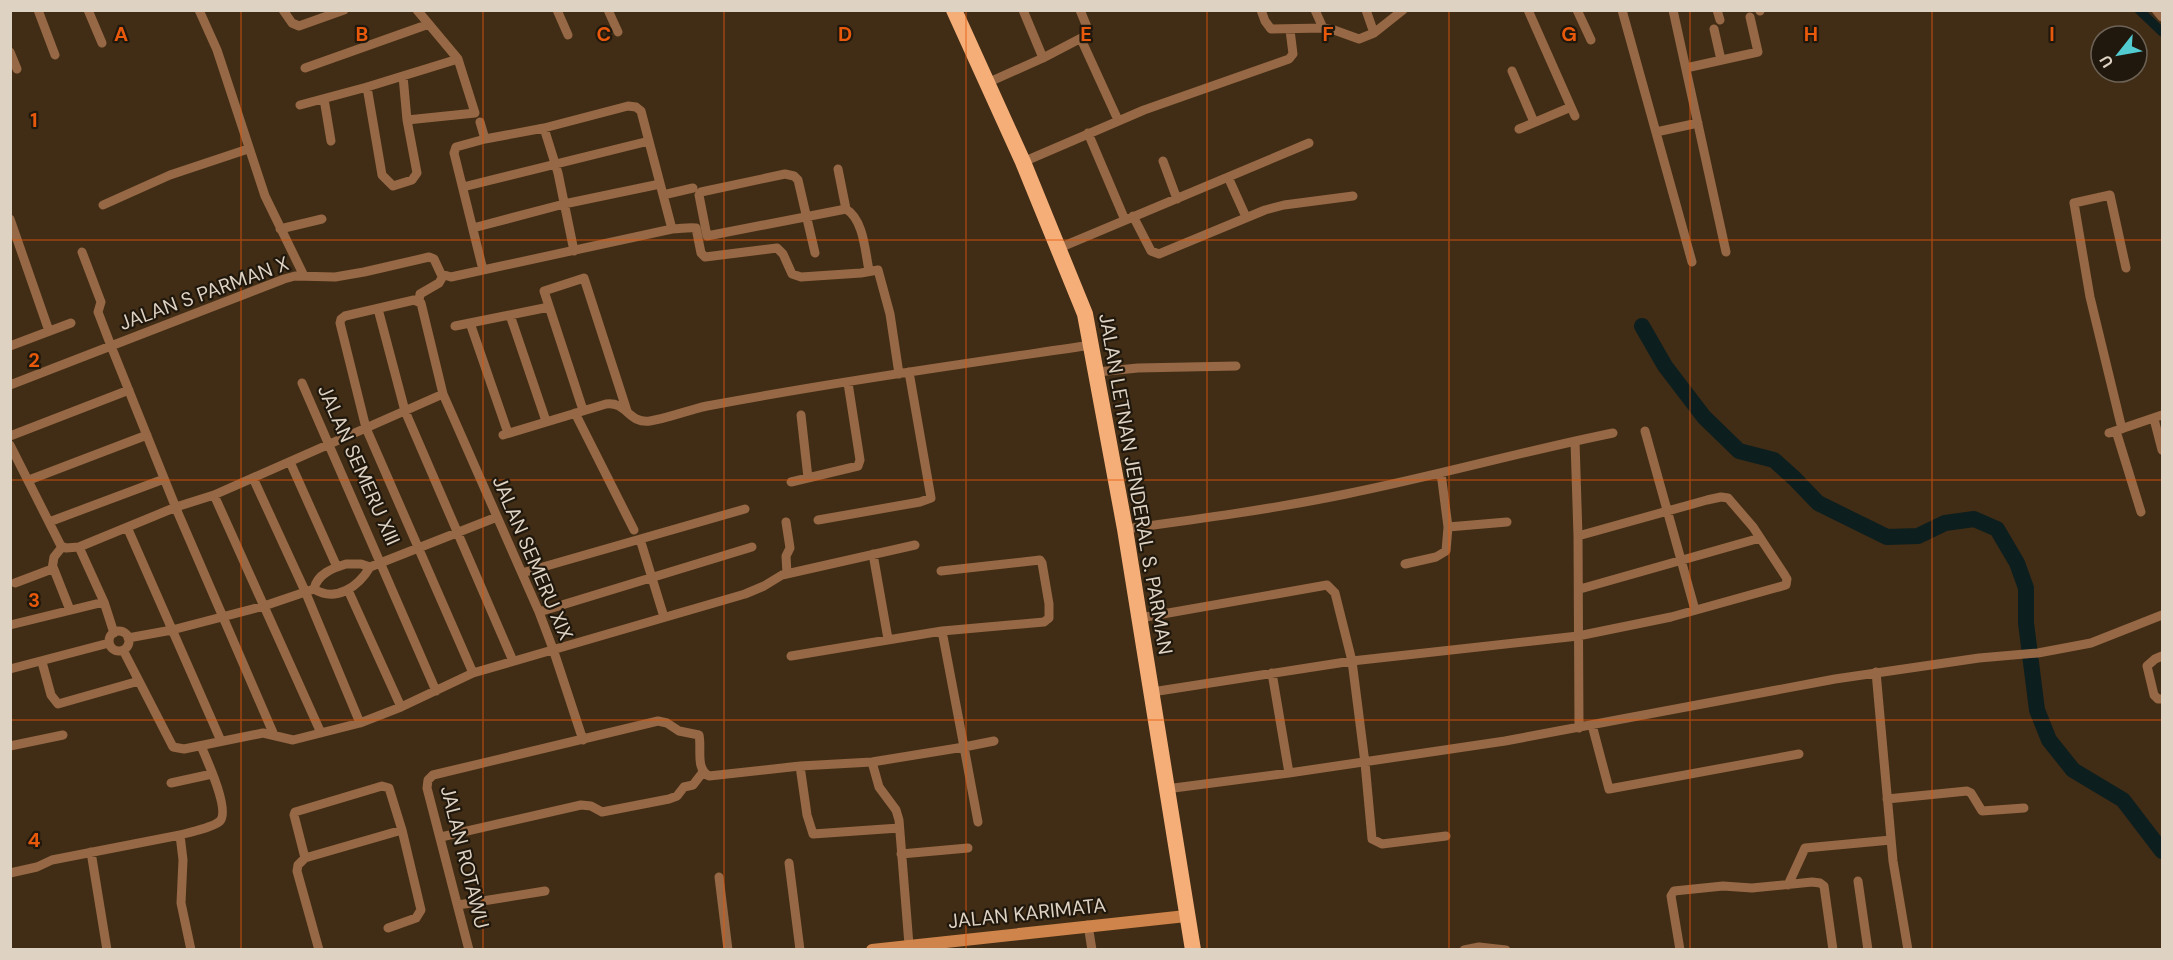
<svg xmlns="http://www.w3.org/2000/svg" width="2173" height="960" viewBox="0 0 2173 960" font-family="'DM Sans',sans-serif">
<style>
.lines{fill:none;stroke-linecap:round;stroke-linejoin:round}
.canal{stroke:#0d1e1f;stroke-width:9}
.river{stroke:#0d1e1f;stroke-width:16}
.minor{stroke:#966845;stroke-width:9}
.secondary{stroke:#ce844a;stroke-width:12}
.trunk{stroke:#f6ae78;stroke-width:16}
.grid{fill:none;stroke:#e8590c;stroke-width:1.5;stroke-opacity:0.55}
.labels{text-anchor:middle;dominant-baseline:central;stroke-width:4.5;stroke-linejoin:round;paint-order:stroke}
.street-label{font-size:20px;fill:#ded2c3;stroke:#21180d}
.grid-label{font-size:20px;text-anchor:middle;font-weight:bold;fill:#e8590c;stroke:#21180d;stroke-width:4.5;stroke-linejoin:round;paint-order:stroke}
</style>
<rect width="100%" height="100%" fill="#412d15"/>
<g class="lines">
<path class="canal" d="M2139,10L2162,32"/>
<path class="river" d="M1642,326L1665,366L1704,417L1739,451L1774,460L1795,479L1818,503L1887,537L1918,536L1945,523L1974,519L1997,529L2017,563L2026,588V623L2037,710L2049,740L2073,770L2123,800L2162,851"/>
<path class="minor" d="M38,10L55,55
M88,10L102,43
M199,10L217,50L265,196L304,276
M283,10L292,23L299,26L344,10
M557,10L568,35
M608,10L618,32
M1023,10L1043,58
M1261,10L1265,21L1271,29L1323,28L1334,30L1359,39L1374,33L1403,10
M1315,10L1323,28
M1366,10L1374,33
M1528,10L1575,116
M1577,10L1591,40
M1622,10L1692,262
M1673,10L1726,252
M1717,10L1720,20
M1760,10V11
M2156,10L2162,17
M1714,29L1721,60
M1081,39L1118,120
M10,52L17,69
M305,68L429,24
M1686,68L1758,52L1750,17
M1512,71L1534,122
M987,83L1043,58L1087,35V27L1080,10
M367,87L382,175L393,186L412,180L417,173L407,120L403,76
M324,99L331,141
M300,105L367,87L458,59
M407,120L475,113L458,59L417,10
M480,122L485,139
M544,128L558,173L574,251
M1519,129L1571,107
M1656,132L1698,123
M1088,133L1125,220
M1163,161L1177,199
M1023,162L1144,110L1289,59L1293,54L1290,30
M838,169L846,209
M1228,177L1246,217
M463,187L649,141
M663,195L693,188
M103,205L170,175L248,149
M1133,216L1151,251L1159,254L1265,210L1284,205L1353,196
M10,219L49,331
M473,228L564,204L660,184
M280,229L322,219
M1059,248L1309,143
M82,252L101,302L98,312L111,346L178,513L274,735
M815,253L798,180L794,176L785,174L701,192L699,195L707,236L846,209C864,220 865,252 869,270
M483,270L454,153L456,147L485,139L544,128L628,106L636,107L641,111L672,229
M419,301L420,294L439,283L443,276
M378,309L405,411L513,661
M510,315L546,421
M470,323L508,433
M455,326L549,307
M10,346L71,323
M1097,372L1138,368L1236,366
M302,383L436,691
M10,385L284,279L295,276L335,277L364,272L429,257L434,259L441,274L451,277L672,229C681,229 687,227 696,228L701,253L705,257L777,248L783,254L792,274L801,277L861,273L878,270L890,314L899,374
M583,410L544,291L584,278L627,411
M575,413L634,530
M801,415L808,478
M2154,419L2162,450
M2122,429L2090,297L2074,203L2110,195L2126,268
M1645,431L1695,610
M2116,431L2141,512
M2109,433L2162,415
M503,435L606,404C627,401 628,424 650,421C669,418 688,410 707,406C835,382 963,364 1091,345
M10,436L129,390
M1575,441L1578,536
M10,445L61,546L66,548L79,547L176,507L214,495L443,394
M290,462L337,567
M253,478L305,591L360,723
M29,480L147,435
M791,482L858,466L860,460L848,383
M214,495L321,733
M818,520L920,502L931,498L909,372
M49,522L164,479
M786,522L790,548L786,556L787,574
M127,527L221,741
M1448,527L1507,522
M1125,529C1199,519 1273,509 1346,494C1436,476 1524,451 1613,433
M640,539L664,617
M79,547L104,602L114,633
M873,554L888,639
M346,564H361L370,567C359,586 336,603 314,589C317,574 333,568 346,564Z
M1405,564L1436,557L1446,551L1448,527L1441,473
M53,567L70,610
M370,567L497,517
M941,571L1040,560L1042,563L1049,604V618L1044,622L942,631
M522,573L745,509
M15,583L52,569L54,557L62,547
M1580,589L1760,538
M348,590L401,707
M539,612L752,547
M1140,618L1327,585L1335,593L1352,661L1365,763L1372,839L1382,844L1446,836
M10,625L104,602
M109 641a10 10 0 1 1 20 0a10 10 0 1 1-20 0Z
M128,638L172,630L264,606L314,589
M123,650L173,747L184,749L263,733L293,740L360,723L401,707L473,673L745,594L764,586L782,575L915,545
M2162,656L2155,659L2147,666L2154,695L2158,699H2162
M42,662L51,695L58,704L139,681
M10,669L109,643
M1876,672L1893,861L1908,950
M473,673L366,428L340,323L341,319L345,316L414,300L421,303L443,394L539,612L553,649L583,740
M1272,673L1289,773
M1152,692L1352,661L1578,636L1671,617L1786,585L1787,579L1784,574L1753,527L1728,498L1721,497L1707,500L1578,536L1579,728
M1592,725L1609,789L1799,754
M10,746L63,735
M872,762L879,787L896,810L899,820L909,945
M800,766L807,815L813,834L899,828
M171,783L212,774
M1166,789L1289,773L1505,741L1835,679L1979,658L2038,653L2091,643L2162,615
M1887,799L1967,791L1971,793L1982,811L2024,808
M978,822L964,747L994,741
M441,837L581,805L591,806L602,812L669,799L677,796L684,787L693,785L703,772
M91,852L107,950
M901,854L968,848
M305,858L294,815L295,812L382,786L389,788L402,830L421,910L416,918L388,928
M789,863L800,950
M10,873L37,867L52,860L180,835
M719,877L728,950
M1858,881L1868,950
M1788,885L1805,848L1891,840
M458,905L545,891
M1088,925L1092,950
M191,950L181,903L183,860L180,835C189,832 213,828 220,821C230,810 207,760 201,746
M319,950L297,871L298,865L305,858L402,830
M469,950L427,788L428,780L433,775L658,721L667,723L679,731L699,735C702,748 695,769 709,776L800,766L872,762L964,747L942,631L791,656
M1464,950L1479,947L1506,950
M1680,950L1671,896L1674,891L1723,886L1752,888L1812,882L1820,883L1824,886L1833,950"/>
<path class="secondary" d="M872,950L1186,916"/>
<path class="trunk" d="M954,10L1023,162L1085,314L1125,529L1193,950"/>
</g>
<path class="grid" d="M241,10V950M483,10V950M724,10V950M966,10V950M1207,10V950M1449,10V950M1690,10V950M1932,10V950M10,240H2162M10,480H2162M10,720H2162"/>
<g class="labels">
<g class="street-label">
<text transform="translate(204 293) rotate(-20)">JALAN S PARMAN X</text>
<text transform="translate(359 465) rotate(66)">JALAN SEMERU XIII</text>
<text transform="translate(1136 484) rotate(80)">JALAN LETNAN JENDERAL S. PARMAN</text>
<text transform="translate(533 558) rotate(67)">JALAN SEMERU XIX</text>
<text transform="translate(465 857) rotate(76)">JALAN ROTAWU</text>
<text transform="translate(1027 913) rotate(-6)">JALAN KARIMATA</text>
</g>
</g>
<g class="grid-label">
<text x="121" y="41">A</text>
<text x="362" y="41">B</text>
<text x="604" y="41">C</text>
<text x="845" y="41">D</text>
<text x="1086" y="41">E</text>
<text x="1328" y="41">F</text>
<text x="1569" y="41">G</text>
<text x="1811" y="41">H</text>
<text x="2052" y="41">I</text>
<text x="34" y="127">1</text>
<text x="34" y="367">2</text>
<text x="34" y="607">3</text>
<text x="34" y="847">4</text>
</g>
<rect width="2173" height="960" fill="none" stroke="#ded2c3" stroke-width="24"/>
<g transform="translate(2119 54) rotate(239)"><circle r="28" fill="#21180d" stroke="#6d6256" stroke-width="1.5"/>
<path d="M0-4.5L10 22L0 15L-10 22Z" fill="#52ccd1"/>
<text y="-9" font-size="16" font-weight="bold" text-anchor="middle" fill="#ded2c3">U</text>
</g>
</svg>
